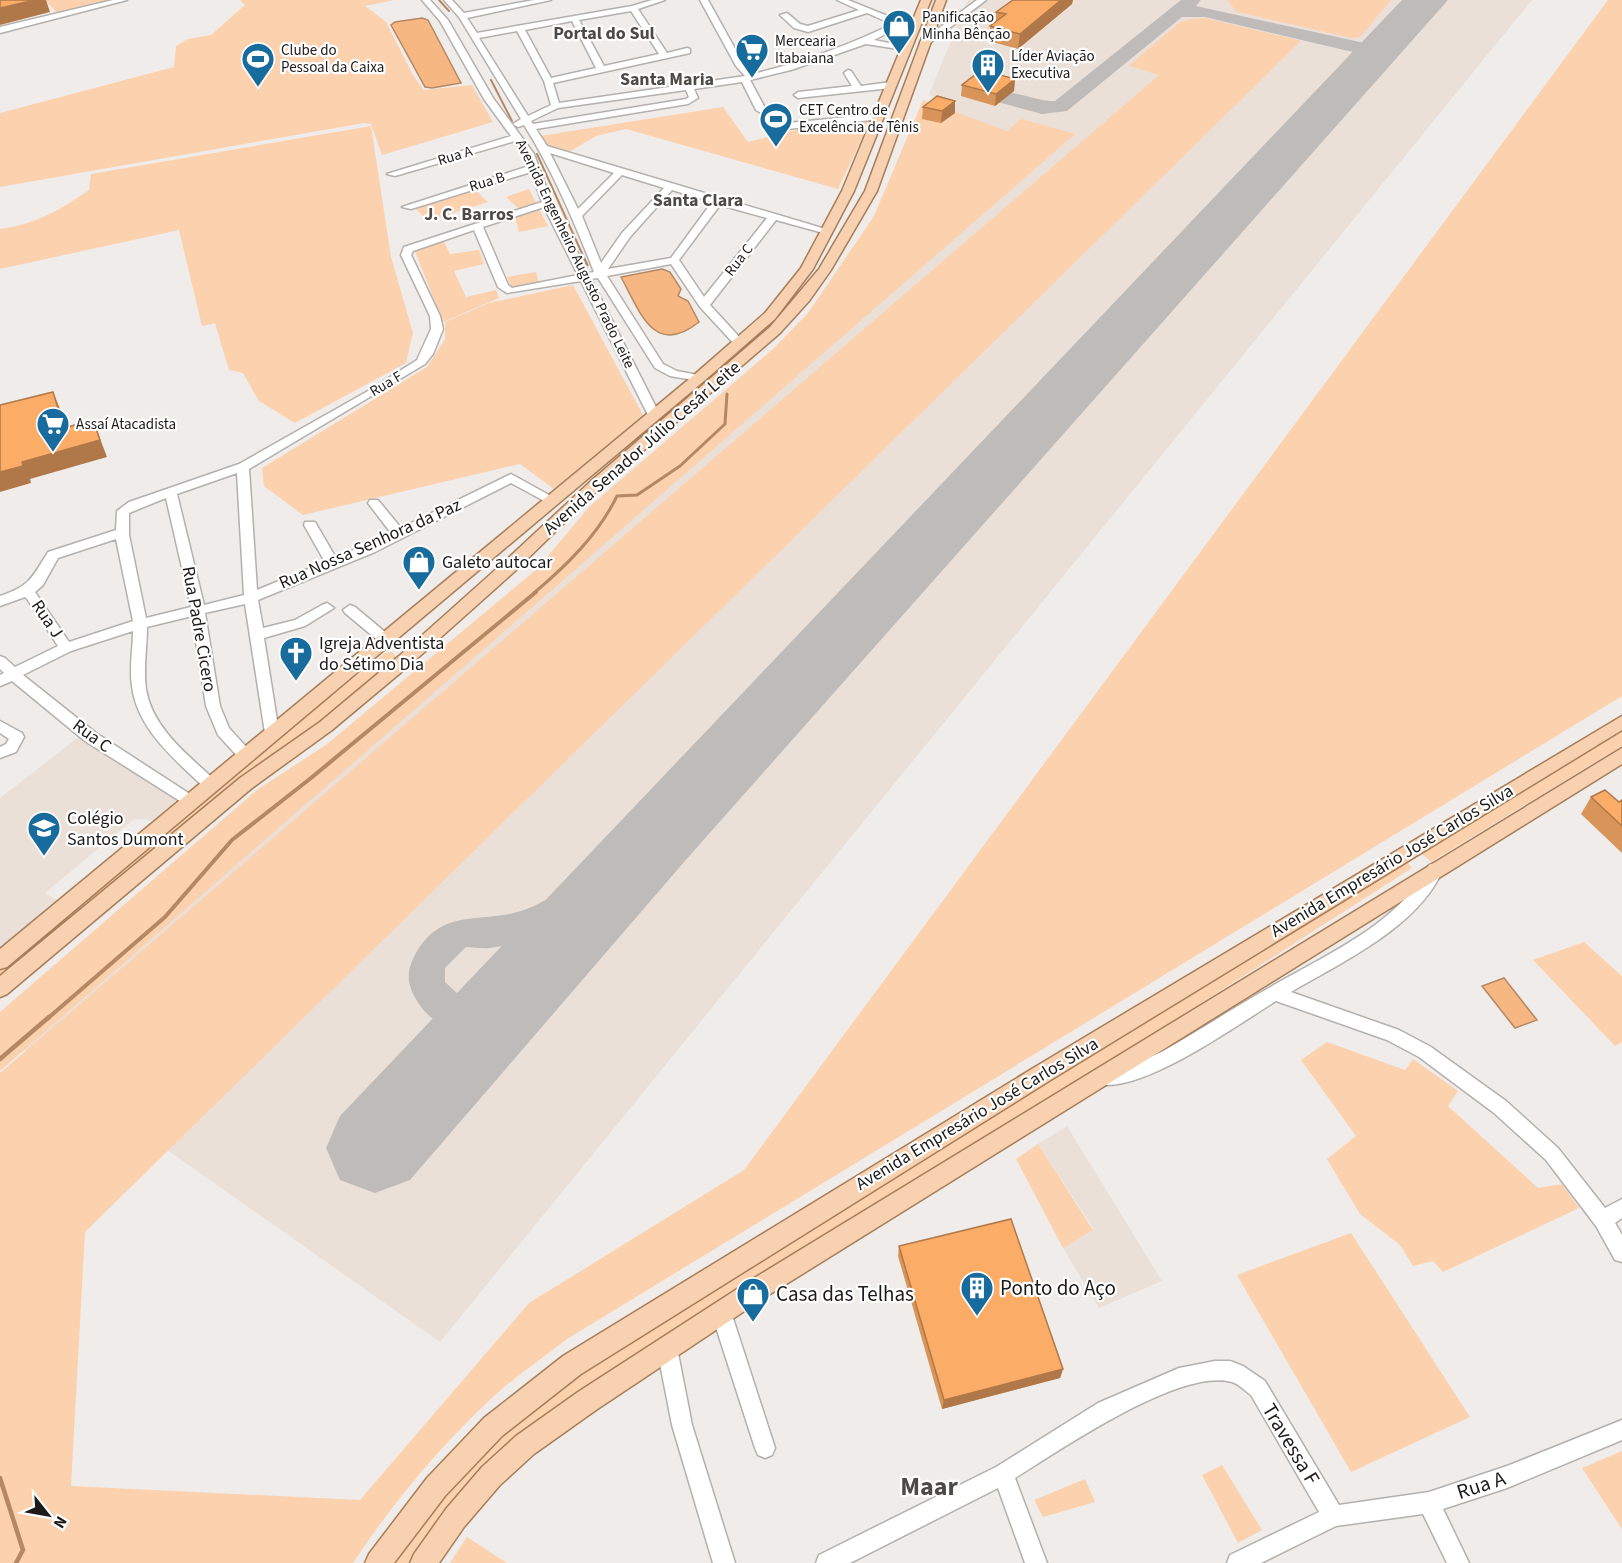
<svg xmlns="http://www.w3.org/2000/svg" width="1622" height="1563" viewBox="0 0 1622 1563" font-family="'Source Sans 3',sans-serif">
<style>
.built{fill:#eae0d8}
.green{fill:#fbd1ae}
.water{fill:#f7b782;stroke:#b58863;stroke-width:1.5}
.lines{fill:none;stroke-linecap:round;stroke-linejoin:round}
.stream-far3{stroke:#b58863;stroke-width:2}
.stream-far2{stroke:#b58863;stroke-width:3}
.stream-far1{stroke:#b58863;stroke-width:4}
.stream{stroke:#b58863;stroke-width:4.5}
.taxiway{fill:#bebbb9;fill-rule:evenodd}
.runway{fill:#bebbb9;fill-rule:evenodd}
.minor-casing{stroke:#b3b0ad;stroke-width:3}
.major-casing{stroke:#a77d59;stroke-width:3}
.minor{fill:#fff;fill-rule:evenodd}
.major{fill:#f7d1b0;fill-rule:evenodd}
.wall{fill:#d89459}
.shaded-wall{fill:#b07848}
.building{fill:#fbac67;stroke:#b07848;stroke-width:1.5}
.labels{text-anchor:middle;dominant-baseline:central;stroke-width:4.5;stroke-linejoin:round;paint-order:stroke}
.far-poi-label{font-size:15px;fill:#1c1b1a;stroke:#fff;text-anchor:start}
.far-street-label{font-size:15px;fill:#1c1b1a;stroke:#fff}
.far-quarter-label{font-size:18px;font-weight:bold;fill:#4d4a48;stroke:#fff}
.street-label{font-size:18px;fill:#1c1b1a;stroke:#fff}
.poi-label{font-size:18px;fill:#1c1b1a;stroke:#fff;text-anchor:start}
.near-poi-label{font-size:21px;fill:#1c1b1a;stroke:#fff;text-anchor:start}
.near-street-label{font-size:21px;fill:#1c1b1a;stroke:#fff}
.near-quarter-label{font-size:26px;font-weight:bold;fill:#4d4a48;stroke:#fff}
</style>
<rect width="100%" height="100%" fill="#f0ecea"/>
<path class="built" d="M968,0H1532L440,1342L1,1033L1025,157L929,94Z
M81,735L189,797L163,820L134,819L45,893L66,905L0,954V798Z
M1067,1126L1162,1281L1099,1308L1063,1248L1094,1229L1038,1144Z"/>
<path class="green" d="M45,0H111L57,13Z
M240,0H394L365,6L386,22L413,75L424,90L472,85L493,122L382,155L371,124L364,123L0,187V113L174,67L176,46L188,39L211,35L245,5Z
M1227,0H1391L1360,37L1352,38L1237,12Z
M1608,0H1622V696L567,1339C543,1358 517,1375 494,1396C440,1446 394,1501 353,1563H0V1073L1159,75L1129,66L1180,22L1191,19L1205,18L1301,41L85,1232L71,1486L360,1500L529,1303L744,1170Z
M923,100L1007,131L1021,119L1075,134L0,1071V1012L258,789L326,745L538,568L589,507L773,349L808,313L874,216Z
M723,107L748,142L824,123L871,119L838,189L626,129L596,136L569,152L545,145L540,136Z
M371,126L391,257L413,333L406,363L295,423L259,401L243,373L229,370L215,323L202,326L179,230L0,269V229C34,225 62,209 89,190L91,174Z
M529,189L536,203L519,209L506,197Z
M475,190L488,202L428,221L415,208Z
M539,209L548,226L519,232L515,217Z
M443,240L450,254L479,250L484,264L454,271L466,297L496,290L499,298L443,322L414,249Z
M536,272L539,283L512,288L507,277Z
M573,285L643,415L554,489L520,464L303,515L264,486L262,468L427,367L445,339V322L489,303Z
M392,652L395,655L397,661L310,734L247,776L173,833L0,981V969L170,824L385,653Z
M1622,730V746L1431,862L1420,852Z
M1406,861L1412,868L1092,1073L526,1429L431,1532L412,1563H388L501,1430L663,1317Z
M1584,942L1622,976V1042L1615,1046L1533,960Z
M1327,1042L1405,1070L1413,1059L1458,1091L1448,1106L1538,1188L1562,1184L1579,1208L1443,1272L1433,1261L1413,1266L1400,1245L1360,1214L1327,1159L1356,1136L1301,1060Z
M1038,1144L1093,1230L1063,1248L1016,1159Z
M1351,1233L1470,1417L1351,1472L1237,1275Z
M1622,1451V1529L1582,1468Z
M1222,1465L1262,1530L1238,1543L1202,1475Z
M1085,1479L1095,1502L1043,1517L1034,1500Z
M467,1537L507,1563H450Z"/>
<path class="water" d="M422,18L428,20L461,83L432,88L425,87L391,25L395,22Z
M662,269L670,272L681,289L678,296L688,301L699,322C654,358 640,312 621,277Z
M1504,978L1537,1020L1515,1028L1482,986Z"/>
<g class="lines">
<path class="stream-far3" d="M439,0L449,11
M491,80L512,121
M537,154L585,260"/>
<path class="stream-far2" d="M584,259L587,265
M534,593C567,565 598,535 617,496L637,495L680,466L725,424L727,394"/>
<path class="stream-far1" d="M47,1019L165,917L232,840L311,778L536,592"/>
<path class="stream" d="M0,1059L49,1017
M0,1478L23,1550L16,1563"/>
<path class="taxiway" d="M1181,0H1201L1196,6L1378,46L1385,48L1387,52L1385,56L1378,58L1205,17H1182L1067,111L1042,114L998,102L995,98L998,94C1016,89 1036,102 1055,101Z
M654,826L666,830L671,839L666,848C616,893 559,939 489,948C482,949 474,947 466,947L445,968V982L460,996L481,992L517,976L530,981L536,992C534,996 532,1001 529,1004C516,1015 473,1030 456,1029C442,1028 426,1015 419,1004C408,988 405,974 414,957C442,902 487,928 534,906C574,887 609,859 642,830Z"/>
<path class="runway" d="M1402,0H1448L684,862L410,1180L375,1193L340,1180L326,1148L340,1116Z"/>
<g class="minor-casing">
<path id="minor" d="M113,0H127L0,33V27Z
M422,0H430L448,20L493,98L534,154L552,203L588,273L594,272C574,221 553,171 524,125L518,127L513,124L521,119L459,17L444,0H452L464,13L534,0H551L467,18L477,33L632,6L652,0H665L638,9L667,53L687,48L690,49V53L553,83L559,103L745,76L736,66L700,0H708L744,65L753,74C801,62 848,46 892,24L867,13L808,32L794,28L780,15L787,13L800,24L808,26L859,10L837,0H848L905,23V27H899L874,40L909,47L905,50L866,44L791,70L750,80L766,110L761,113L756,110L742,82L694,89L698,98L688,104L536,129L547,146L832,231L827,234L776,220L710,305L744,342L746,344L740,347L736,346L700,307L671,264L607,276L663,364L677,371L703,376V380L699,381L670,376L655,368L598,278L591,279L660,415L658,417H650L648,415L581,281L507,293L498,287L474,230L413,251L411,255L440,316L443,329L433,354L425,364L249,469L257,590L325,562L304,525L305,522H315L336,558L391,533L368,503L370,500H378L401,528L511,474L558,500L552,504L548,503L511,483L375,552L258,600L263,628L295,620L322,605L327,603L334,608L305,626L264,638L279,733L277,737H267L265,733L245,604L205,613L220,706L229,728L250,751L252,755L250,759H240L218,735L206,706L192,616L147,627C147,647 143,668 146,689C152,728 189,756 216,781L219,785L216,789H206C176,761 137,729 132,686C129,668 133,649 133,631L71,651L23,675L96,733L196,798L199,802L196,806L191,808L85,741L12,681L0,686V675L4,673L0,669V656L5,658L15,667L58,646L27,599L25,597L0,606V596C30,586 32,578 48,552L116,530L117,511L129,502L239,464L368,391L417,360L431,329L430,316L401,255L404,247L542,202L531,172L411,209L402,207L529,166L524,154L515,141L395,176L387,174L511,136L484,99L440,21ZM631,11L659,54L604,66L579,20ZM572,21L596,68L551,78L525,30ZM517,31L544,81L551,105L528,116L479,38ZM686,90L689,97L686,99L533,124L531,121L558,108ZM550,153L614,173L578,209ZM622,175L664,188L622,233L601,263L582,216ZM672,190L712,202L671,258L608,269L630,237ZM720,205L767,218L704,297L679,260ZM544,207L578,275L512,288L508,285L483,227ZM237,473L244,595L204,605L177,494ZM166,498L191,607L146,618L129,535V513ZM116,539L133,621L69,642L35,592L43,585L58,558Z
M977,0H986L926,46H920V42Z
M848,70L851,71L861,86L891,82L895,85L891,88L798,98L794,95L798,92L852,86L844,73Z
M878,114L883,117L881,119L778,130L773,127L778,124Z
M350,605L355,607L391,637L393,640L391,643H381L345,613L343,610Z
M0,721L22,733L24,737L16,752L0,758V747L6,744L9,739L0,733Z
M1435,863L1441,865L1443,869C1420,926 1342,962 1291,992L1399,1030L1431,1047L1506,1101L1558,1148L1605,1208L1622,1199V1218L1615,1223L1622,1235V1262L1615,1260L1596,1226L1546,1160L1494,1113L1419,1057L1387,1040L1276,1001C1238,1024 1137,1098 1094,1083L1091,1077L1094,1071L1132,1066L1163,1051C1199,1031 1233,1008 1269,988C1325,955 1398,925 1429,865Z
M721,1302L728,1305L731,1312L775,1448L772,1455L765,1458L758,1455L755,1448L711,1312L714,1305Z
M667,1338L674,1341L677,1348L692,1425L735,1563H713L672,1425L657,1348L660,1341Z
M1215,1361H1230L1243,1366L1265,1381L1339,1505L1429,1492L1507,1466L1622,1420V1440L1507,1488L1443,1509L1469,1563H1447L1423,1514L1336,1526L1261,1563H1227L1230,1555L1319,1512L1251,1395C1245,1391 1239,1384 1232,1382C1180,1367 1059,1451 1015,1478L1047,1563H1025L998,1488L850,1563H816L819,1555L996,1467L1098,1403L1179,1368Z"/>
</g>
<g class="major-casing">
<path id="major" d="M921,0H931L854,191L813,269L775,319L704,381L7,967L0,969V949L694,375L765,313L801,268L842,191Z
M936,0H946L877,191L831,270L809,301L780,333L601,487L515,571L411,664L332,730L252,788L7,994L0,997V976L240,778L320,722L399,656L503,563L591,481L770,327L819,269L865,191Z
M1622,716V730L1049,1081L581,1374L502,1436L445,1496L394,1563H365L369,1554L427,1478L484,1418L563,1356L1035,1067Z
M1622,748V764L767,1296L596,1410L534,1454L500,1485L464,1527L439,1563H410L414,1554L446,1509L482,1467L516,1436L578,1392L751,1280Z"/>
</g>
<use href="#minor" class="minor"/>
<use href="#major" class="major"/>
</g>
<path class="wall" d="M1072,4L1018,49L989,41L990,26L996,22V12Z
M1015,79L1014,91L995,106L961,96L962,85Z
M923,107L955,113L941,123L922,119Z
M1591,797L1619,802L1622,800V853L1581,814Z
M899,1246L1063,1369L1060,1378L942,1409L898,1256Z"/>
<path class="shaded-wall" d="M35,0H46L50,12L0,25V8Z
M1061,0H1073L1072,4L1018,49L1020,34Z
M1015,79L1014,91L995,106L996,94Z
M955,101V113L941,123L942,111Z
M53,392L60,409L72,445L64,428Z
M93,420L107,457L30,479L31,483L0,492V472L22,462Z
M1063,1369L1060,1378L942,1409L944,1400Z"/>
<path class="building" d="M0,0H35L0,8Z
M1013,0H1061L1020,34L990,26L1006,14L996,12Z
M981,70L1015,79L996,94L962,85Z
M937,96L955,101L942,111L923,107Z
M53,392L64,428L93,420L100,440L22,462L23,466L0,472V405Z
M1605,790L1619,802L1622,800V826L1591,797Z
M1011,1219L1063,1369L944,1400L899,1246Z"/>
<defs>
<g id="shop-pin" transform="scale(1.725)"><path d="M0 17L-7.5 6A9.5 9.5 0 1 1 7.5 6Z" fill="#186c9d" stroke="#fff"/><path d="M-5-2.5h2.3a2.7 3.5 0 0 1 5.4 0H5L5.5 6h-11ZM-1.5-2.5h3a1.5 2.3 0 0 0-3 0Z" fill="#fff"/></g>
<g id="supermarket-pin" transform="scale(1.725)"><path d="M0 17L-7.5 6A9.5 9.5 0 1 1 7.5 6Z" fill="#186c9d" stroke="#fff"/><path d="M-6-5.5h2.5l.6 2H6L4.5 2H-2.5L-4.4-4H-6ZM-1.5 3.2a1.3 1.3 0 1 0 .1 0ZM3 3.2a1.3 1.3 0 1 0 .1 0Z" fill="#fff"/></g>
<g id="stadium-pin" transform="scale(1.725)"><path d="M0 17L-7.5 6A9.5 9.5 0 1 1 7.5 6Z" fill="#186c9d" stroke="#fff"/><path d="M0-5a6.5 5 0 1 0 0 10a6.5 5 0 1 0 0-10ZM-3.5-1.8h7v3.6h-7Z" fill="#fff"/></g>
<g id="building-pin" transform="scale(1.725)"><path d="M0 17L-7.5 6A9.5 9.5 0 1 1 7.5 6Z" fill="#186c9d" stroke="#fff"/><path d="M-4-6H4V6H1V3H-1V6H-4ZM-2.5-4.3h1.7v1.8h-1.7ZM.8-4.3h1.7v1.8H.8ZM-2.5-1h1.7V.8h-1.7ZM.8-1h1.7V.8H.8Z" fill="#fff"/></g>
<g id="church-pin" transform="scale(1.725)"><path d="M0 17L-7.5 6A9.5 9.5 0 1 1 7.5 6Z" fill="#186c9d" stroke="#fff"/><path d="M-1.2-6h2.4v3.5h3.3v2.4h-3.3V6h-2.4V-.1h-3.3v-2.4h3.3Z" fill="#fff"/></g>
<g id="school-pin" transform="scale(1.725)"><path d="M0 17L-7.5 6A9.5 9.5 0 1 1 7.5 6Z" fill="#186c9d" stroke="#fff"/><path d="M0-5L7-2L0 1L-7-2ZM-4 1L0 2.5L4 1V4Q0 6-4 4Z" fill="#fff"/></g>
</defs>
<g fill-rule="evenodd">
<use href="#shop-pin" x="899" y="26"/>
<use href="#supermarket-pin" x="752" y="50"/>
<use href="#stadium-pin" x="258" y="59"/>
<use href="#building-pin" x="988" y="65"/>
<use href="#stadium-pin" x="776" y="119"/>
<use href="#supermarket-pin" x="53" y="424"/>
<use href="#shop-pin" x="419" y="562"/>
<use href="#church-pin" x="296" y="653"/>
<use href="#school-pin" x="44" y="828"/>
<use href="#building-pin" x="977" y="1288"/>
<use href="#shop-pin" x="753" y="1294"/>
</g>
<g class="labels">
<g class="far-poi-label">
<text x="922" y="17">Panificação<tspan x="922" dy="17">Minha Bênção</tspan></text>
<text x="775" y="41">Mercearia<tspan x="775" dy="17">Itabaiana</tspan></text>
<text x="281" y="50">Clube do<tspan x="281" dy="17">Pessoal da Caixa</tspan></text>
<text x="1011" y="56">Líder Aviação<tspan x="1011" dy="17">Executiva</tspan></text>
<text x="799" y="110">CET Centro de<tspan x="799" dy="17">Excelência de Tênis</tspan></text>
<text x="76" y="424">Assaí Atacadista</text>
</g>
<g class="far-street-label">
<text transform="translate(455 156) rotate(-17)">Rua A</text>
<text transform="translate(487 182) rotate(-17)">Rua B</text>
<text transform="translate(575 254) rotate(64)">Avenida Engenheiro Augusto Prado Leite</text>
<text transform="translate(739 260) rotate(-52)">Rua C</text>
<text transform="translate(386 384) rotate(-31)">Rua F</text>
</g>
<g class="far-quarter-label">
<text x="604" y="33">Portal do Sul</text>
<text x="667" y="79">Santa Maria</text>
<text x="698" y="200">Santa Clara</text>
<text x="469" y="214">J. C. Barros</text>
</g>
<g class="street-label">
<text transform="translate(642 448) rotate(-41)">Avenida Senador Júlio Cesár Leite</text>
<text transform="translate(370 544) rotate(-24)">Rua Nossa Senhora da Paz</text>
<text transform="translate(47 619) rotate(56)">Rua J</text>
<text transform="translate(199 629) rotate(80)">Rua Padre Cicero</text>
<text transform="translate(92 736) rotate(36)">Rua C</text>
<text transform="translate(1392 861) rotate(-31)">Avenida Empresário José Carlos Silva</text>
<text transform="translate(977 1114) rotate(-31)">Avenida Empresário José Carlos Silva</text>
</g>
<g class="poi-label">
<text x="442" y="562">Galeto autocar</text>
<text x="319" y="643">Igreja Adventista<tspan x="319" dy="21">do Sétimo Dia</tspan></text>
<text x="67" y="818">Colégio<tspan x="67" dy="21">Santos Dumont</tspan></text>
</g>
<g class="near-poi-label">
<text x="1000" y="1288">Ponto do Aço</text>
<text x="776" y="1294">Casa das Telhas</text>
</g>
<g class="near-street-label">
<text transform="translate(1291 1444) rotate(59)">Travessa F</text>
<text transform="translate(1481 1485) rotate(-18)">Rua A</text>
</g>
<g class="near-quarter-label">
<text x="929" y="1486">Maar</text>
</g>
</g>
<g transform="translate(48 1515) rotate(121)" stroke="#ffffff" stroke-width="4.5" paint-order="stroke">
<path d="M0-4.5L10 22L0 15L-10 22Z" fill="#1c1b1a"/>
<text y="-9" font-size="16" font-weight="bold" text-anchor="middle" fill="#1c1b1a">N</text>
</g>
</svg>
